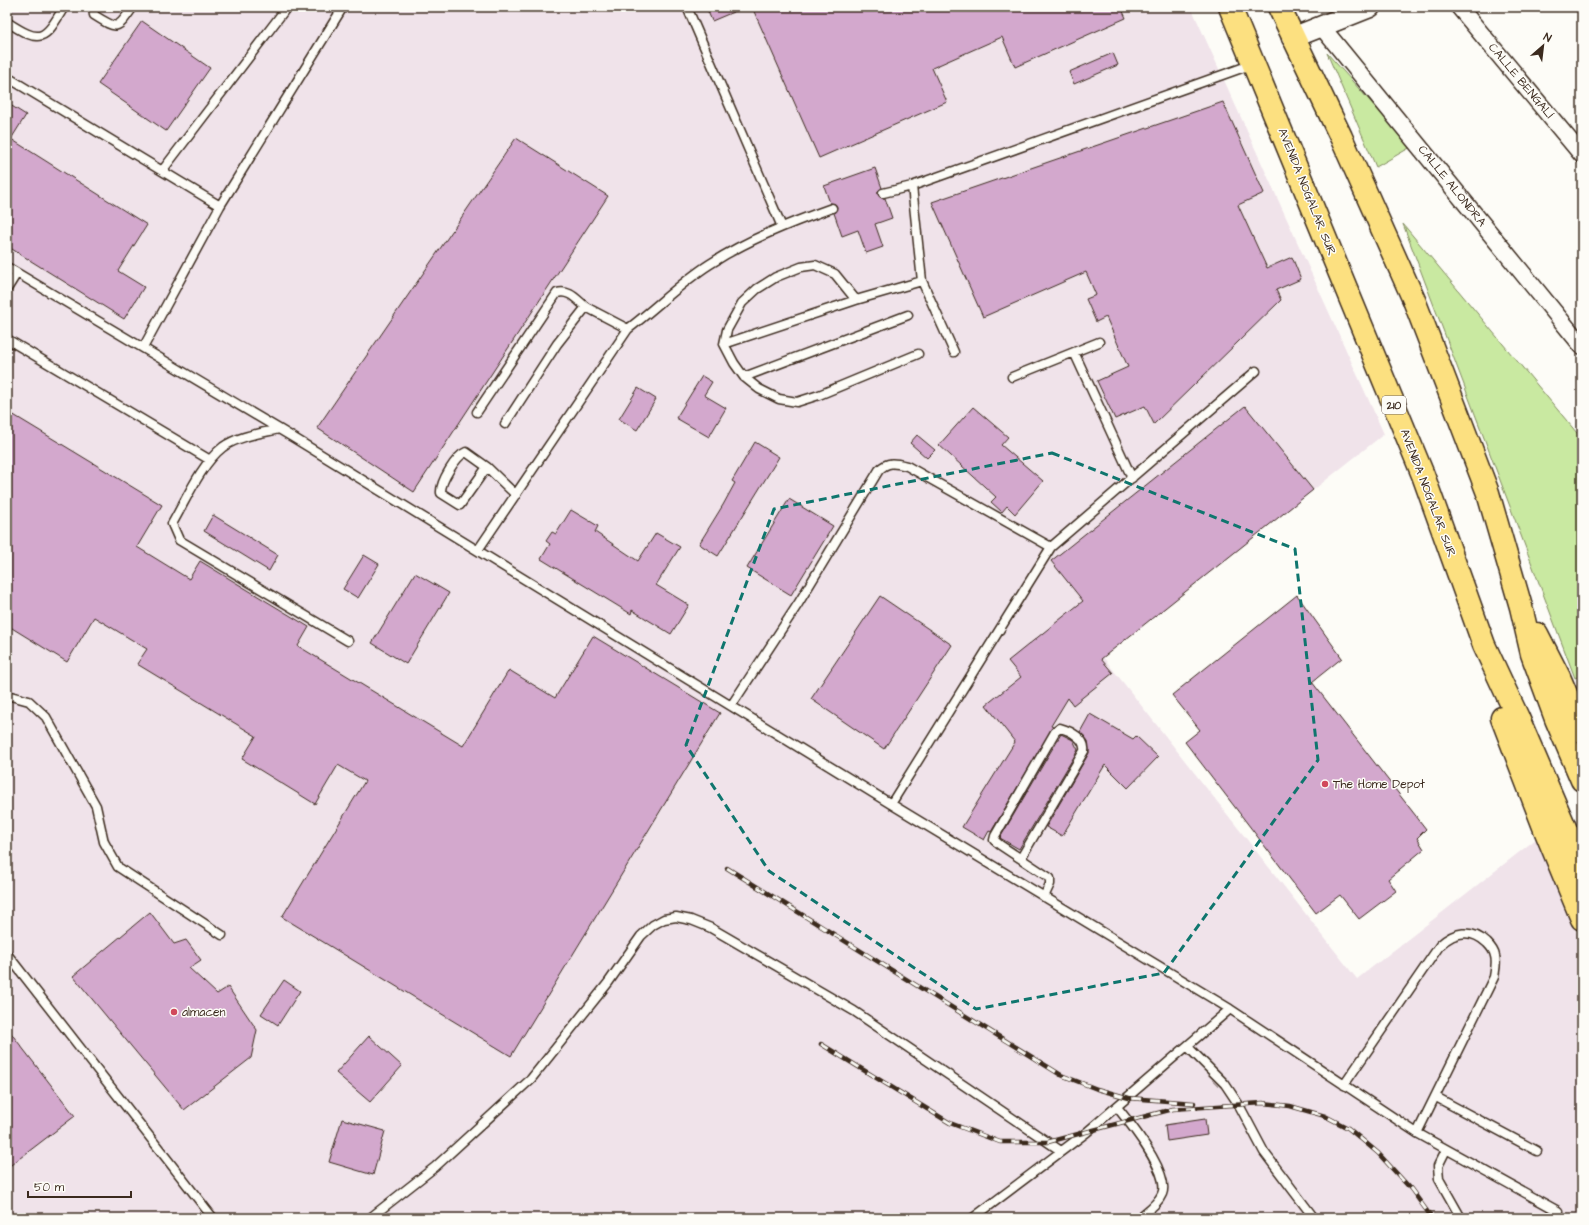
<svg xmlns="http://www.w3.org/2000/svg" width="1589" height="1225" viewBox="0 0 1589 1225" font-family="'Architects Daughter',sans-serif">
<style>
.built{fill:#f0e3ea}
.green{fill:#c9e9a1;stroke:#828a60}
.building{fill:#d3a8cd;stroke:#3b2a1e}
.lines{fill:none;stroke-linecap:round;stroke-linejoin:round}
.service-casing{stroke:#3b2a1e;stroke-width:11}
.minor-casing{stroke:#3b2a1e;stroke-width:19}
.tertiary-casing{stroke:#3b2a1e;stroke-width:23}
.trunk-casing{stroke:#3b2a1e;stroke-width:25}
.service{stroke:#fdfcf7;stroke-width:8}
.minor{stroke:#fdfcf7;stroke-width:16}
.tertiary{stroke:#fdfcf7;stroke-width:20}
.trunk{stroke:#fce080;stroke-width:22}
.rail-casing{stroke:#3b2a1e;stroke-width:4.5}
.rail{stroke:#fdfcf7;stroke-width:3;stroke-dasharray:9;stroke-linecap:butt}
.marked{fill:none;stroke:#0f766e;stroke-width:3;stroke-dasharray:8 5;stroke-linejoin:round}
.poi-dot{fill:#d1495b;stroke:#fdfcf7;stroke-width:1.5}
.labels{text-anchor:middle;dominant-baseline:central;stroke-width:3;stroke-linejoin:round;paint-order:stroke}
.shield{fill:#fdfcf7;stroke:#75695f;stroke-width:1}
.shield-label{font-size:11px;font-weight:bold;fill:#3b2a1e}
.street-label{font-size:12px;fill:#3b2a1e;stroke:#fdfcf7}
.poi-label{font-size:12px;fill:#3b2a1e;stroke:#fdfcf7;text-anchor:start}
</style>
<rect width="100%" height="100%" fill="#fdfcf7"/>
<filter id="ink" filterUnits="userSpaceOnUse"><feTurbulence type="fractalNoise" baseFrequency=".025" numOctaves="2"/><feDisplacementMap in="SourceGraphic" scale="8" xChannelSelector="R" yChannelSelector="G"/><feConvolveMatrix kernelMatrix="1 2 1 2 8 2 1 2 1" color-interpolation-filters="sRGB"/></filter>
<g filter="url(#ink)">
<path class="built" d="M7,7H1191L1384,434L1103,657L1357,979L1536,839L1582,945V1218H7Z"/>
<path class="green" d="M1327,53L1411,147L1376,167Z
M1403,224L1582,439V675L1575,678Z"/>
<path class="building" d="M706,7H745L712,21Z
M752,7H1121L1126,18L1015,67L1002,37L932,68L947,102L819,158Z
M142,21L210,68L166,131L98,84Z
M1113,53L1118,65L1074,84L1069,72Z
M1223,102L1264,193L1238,205L1267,268L1292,257L1301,279L1276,290L1281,300L1154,424L1145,406L1115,419L1097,381L1128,367L1106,317L1096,322L1086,299L1096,295L1086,272L983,317L932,202Z
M7,103L26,115L11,139L147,225L118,271L144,287L124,319L7,246Z
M516,138L608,196L414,492L317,428Z
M875,168L882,188L878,191V195L881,198H885L892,218L875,224L883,247L866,253L858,230L842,236L834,213L837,207L835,204L830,203L824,186Z
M702,376L712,382L704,395L726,408L709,437L676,418Z
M638,388L656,399L637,430L619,419Z
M1245,406L1313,490L1101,659L1113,673L1073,705L1068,698L1051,726L1053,727L991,832L989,831L984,840L962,827L1015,742L986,705L1021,677L1008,661L1083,601L1051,561Z
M973,407L1008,437L1001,445L1043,481L1015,514L1007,506L1002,512L991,502L996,497L939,445Z
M7,411L162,505L137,547L189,579L200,561L309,627L298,646L463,746L509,670L555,698L593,636L720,713L511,1056L282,917L365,781L338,765L315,804L242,759L256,736L137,664L147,649L94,617L67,662L7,625Z
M917,435L935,450L927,458L910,443Z
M755,442L779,457L718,556L699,544L723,505L735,483L732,481Z
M789,499L833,526L791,595L747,568Z
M571,510L598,526L595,532L638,561L656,533L680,547L656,585L689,605L671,634L632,610L631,614L541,559L550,544L546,541L552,532L556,534Z
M213,515L278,555L269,571L204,531Z
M364,555L379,564L358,598L343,589Z
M415,573L449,593L406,664L372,643Z
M1297,595L1342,658L1312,682L1426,829L1417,838L1424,849L1388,879L1396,891L1359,919L1340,895L1316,913L1185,742L1200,730L1172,695Z
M880,596L952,645L884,749L811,699Z
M1090,714L1133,739L1136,736L1158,757L1128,788L1105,765L1062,836L1046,827L1089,753L1088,741L1080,732Z
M1061,734L1073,740L1078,750L1019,849L1000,838Z
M150,912L174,944L186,940L201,960L189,968L217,994L228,987L257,1030L251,1058L184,1110L73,976Z
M284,980L300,991L278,1025L261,1014Z
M7,1028L75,1116L7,1168Z
M369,1036L402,1066L370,1102L336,1073Z
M342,1119L385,1131L373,1175L329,1162Z
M1205,1119L1207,1135L1167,1141L1165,1125Z"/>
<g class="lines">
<g class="service-casing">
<path id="service" d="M93,7L94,15C118,30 117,30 133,7
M687,7L782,227
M7,22C41,44 44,41 64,7
M7,77L220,206
M162,171L287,7
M912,186L922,281L954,352
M883,193L912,186L1253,64
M7,267L143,348L220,206L343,7
M7,289L17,273
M856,300L835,274L815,265L801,267L776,277L757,289L742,303L727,330L724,344L734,363L744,377L759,389L779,399L797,402L819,395L918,354
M7,339L210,460
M724,344L856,300L922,281
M143,348L279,429
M1074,352L1132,478
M744,377L908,315
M1012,377L1099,342
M477,412L557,293C569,289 577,300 586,307
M505,424L557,344L586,307L628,329
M487,467L460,505L441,493C440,482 456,456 466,452L487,467L516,495
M1051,547L1256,371
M478,550L628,329C656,308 680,283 710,264C747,240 790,223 832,208
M348,641L179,540L172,524C186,500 201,464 223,447C238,436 262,433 279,429L294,438L891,804L1230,1009L1417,1133L1558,1211
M7,695L29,701L46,717L96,806L104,842L118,867L222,935
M731,706L798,604L879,470C888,461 895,463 907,466L1051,547L891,804
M1021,858L1084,751C1086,739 1071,731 1060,728L1055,732L995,836L994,840L1000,845L1050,878V884L1044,897
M7,954L213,1218
M1187,1046L1225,1084L1239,1105L1264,1152L1314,1218
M1344,1085L1440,945C1454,932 1471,928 1487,943C1490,946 1494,950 1495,956C1497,963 1495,970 1494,977L1417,1133
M1436,1097L1537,1151
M1117,1107C1130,1123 1171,1174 1162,1194C1158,1204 1147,1211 1139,1218
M1446,1150L1438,1166L1439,1179L1461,1218
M370,1218L435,1167L531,1079L608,983L641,936L653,925L664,919L676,917L691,920L711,928L854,1011L1061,1151
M973,1218L1087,1132L1230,1009"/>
</g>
<g class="minor-casing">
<path id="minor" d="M1459,7L1582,155
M1321,26L1582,346"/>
</g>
<g class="tertiary-casing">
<path id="tertiary" d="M1292,38L1370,7"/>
</g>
<g class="trunk-casing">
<path id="trunk" d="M1230,7L1423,475L1484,645L1518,718L1582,867
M1279,7L1341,137L1414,300L1446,383L1488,493L1521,607L1532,654L1556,719L1582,780
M1537,634L1559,677L1582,731
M1502,718L1546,832L1582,919"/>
</g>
<use href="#service" class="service"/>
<use href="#minor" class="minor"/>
<use href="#tertiary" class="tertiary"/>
<use href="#trunk" class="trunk"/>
<g class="rail-casing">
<path id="rail" d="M727,868L1061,1075L1097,1089L1129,1098L1194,1103
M821,1044L950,1123L1000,1142H1048L1173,1109L1263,1103L1290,1106L1325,1116L1348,1128L1378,1153L1411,1189L1432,1218"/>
</g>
<use href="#rail" class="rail"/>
</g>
</g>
<path class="marked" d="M1052,453L1295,549L1318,760L1164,973L976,1009L769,871L686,745L774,509Z"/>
<g class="poi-dot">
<circle cx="1325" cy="784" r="4"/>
<circle cx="174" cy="1012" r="4"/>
</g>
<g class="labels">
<rect class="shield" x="1382" y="396" width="24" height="18" rx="3"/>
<g class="shield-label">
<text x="1394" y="405">210</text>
</g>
<g class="street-label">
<text transform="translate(1521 81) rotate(50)">CALLE BENGALÍ</text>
<text transform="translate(1452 186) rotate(51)">CALLE ALONDRA</text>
<text transform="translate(1307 192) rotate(68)">AVENIDA NOGALAR SUR</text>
<text transform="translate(1428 493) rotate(69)">AVENIDA NOGALAR SUR</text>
</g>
<g class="poi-label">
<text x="1333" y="784">The Home Depot</text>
<text x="182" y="1012">almacen</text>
</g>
</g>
<rect width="1589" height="1225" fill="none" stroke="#fdfcf7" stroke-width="24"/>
<rect x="12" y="12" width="1565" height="1201" fill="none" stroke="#3b2a1e" stroke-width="1.5" filter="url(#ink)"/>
<g transform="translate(1543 46) rotate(28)" stroke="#fdfcf7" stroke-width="3" paint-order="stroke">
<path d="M0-3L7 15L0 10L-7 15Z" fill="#3b2a1e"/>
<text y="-6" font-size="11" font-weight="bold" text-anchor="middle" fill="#3b2a1e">N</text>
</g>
<path d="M28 1191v6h103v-6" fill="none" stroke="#3b2a1e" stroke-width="2"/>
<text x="34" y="1191" font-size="12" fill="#3b2a1e" stroke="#fdfcf7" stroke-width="3" paint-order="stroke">50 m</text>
</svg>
